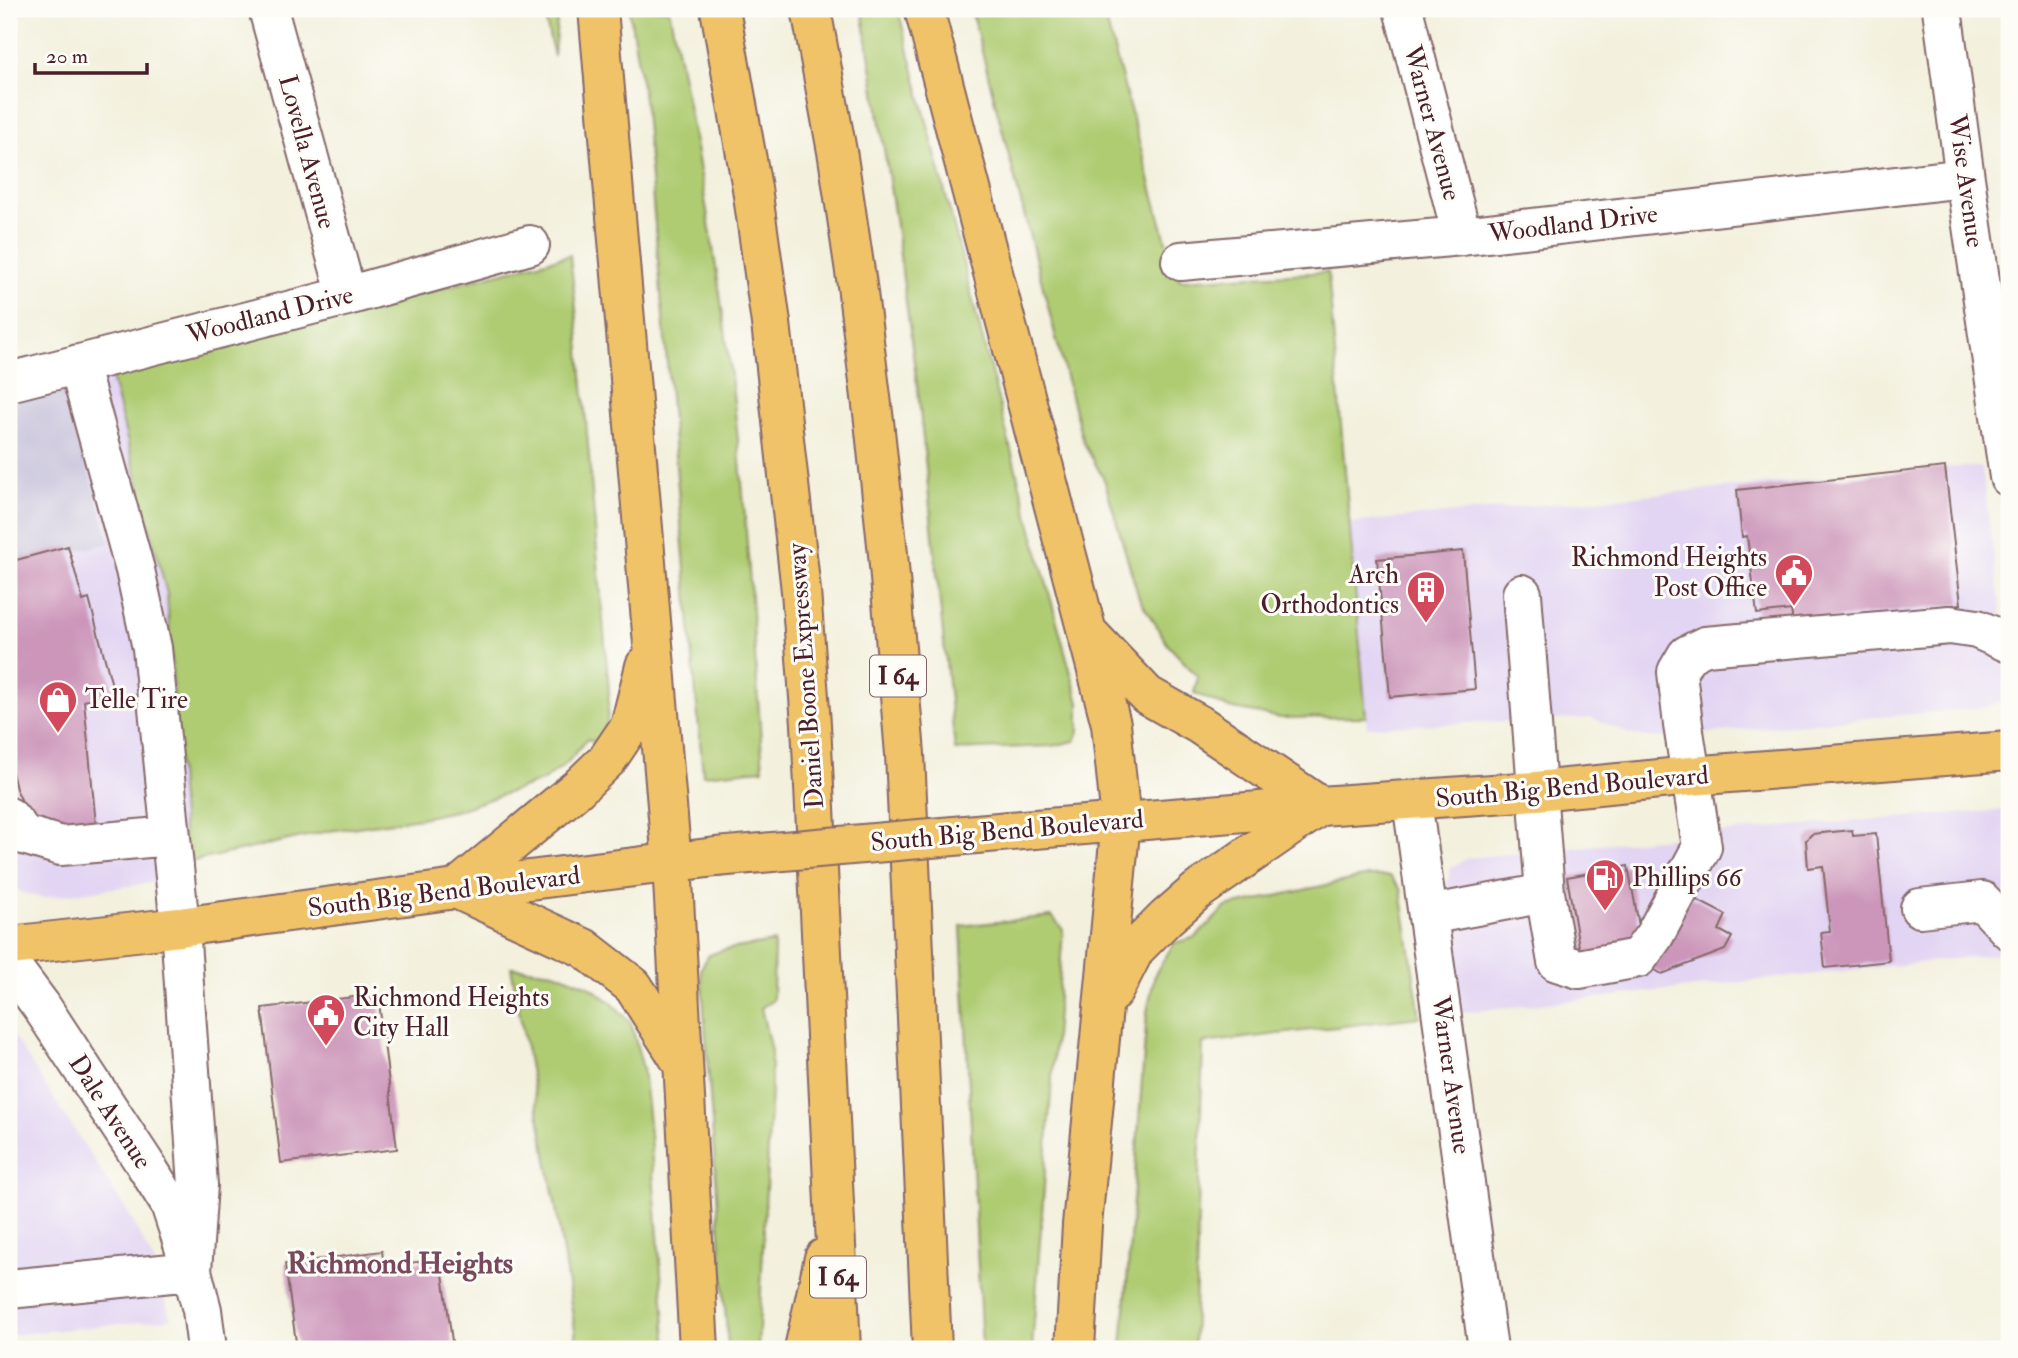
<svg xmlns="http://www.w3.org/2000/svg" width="2018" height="1358" viewBox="0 0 2018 1358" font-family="'IM FELL Double Pica',serif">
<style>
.built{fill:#e2d4f3}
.industrial{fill:#c5c0da}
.green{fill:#afcc72;stroke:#7c764e;stroke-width:2}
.building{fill:#cc96ba}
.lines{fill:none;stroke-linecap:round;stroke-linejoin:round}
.minor-casing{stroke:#856869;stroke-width:42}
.major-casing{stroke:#856869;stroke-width:42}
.highway-casing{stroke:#856869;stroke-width:42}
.minor{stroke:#fff;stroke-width:38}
.major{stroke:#f1c369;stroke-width:38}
.highway{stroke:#f1c369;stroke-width:38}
.major-bridge-casing{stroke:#856869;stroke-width:42;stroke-linecap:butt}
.major-bridge{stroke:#f1c369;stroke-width:38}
.labels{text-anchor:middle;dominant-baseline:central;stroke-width:6;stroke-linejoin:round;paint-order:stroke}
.shield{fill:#fdfcf7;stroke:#806168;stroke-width:2}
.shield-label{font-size:24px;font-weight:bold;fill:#4a1f2b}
.street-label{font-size:26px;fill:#4a1f2b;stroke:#fdfcf7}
.poi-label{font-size:26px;fill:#4a1f2b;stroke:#fdfcf7;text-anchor:start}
.quarter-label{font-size:30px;font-weight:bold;fill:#78495d;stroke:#fdfcf7}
</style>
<rect width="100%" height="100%" fill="#fdfcf7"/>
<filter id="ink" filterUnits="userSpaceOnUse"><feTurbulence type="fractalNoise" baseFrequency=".0143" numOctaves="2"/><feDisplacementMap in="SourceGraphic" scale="14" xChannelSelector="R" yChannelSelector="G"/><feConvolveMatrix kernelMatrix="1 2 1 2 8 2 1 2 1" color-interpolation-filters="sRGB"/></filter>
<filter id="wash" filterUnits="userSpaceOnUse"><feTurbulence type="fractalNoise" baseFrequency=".00686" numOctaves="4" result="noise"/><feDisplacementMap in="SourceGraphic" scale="28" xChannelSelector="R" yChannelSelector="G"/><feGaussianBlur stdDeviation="1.57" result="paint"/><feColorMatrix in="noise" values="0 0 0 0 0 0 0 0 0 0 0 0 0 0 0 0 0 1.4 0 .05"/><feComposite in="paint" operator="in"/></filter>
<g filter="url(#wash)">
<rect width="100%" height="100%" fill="#f3f0dd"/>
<path class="built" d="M110,373L167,594L185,863L194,877L42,898L21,892L9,880V568L110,543L64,387Z
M1945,467H1982L2009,673V687L2004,700L1987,707L1654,738L1629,734L1592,718L1367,727L1348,523Z
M2004,810L2009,811V953L1457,1013L1450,957L1447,887L1451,867L1468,858L1778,827Z
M9,1029L130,1216L155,1264L171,1319L9,1335Z"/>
<path class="industrial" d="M64,387L110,543L9,568V402Z"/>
<path class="green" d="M543,9H558L554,56Z
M629,9H669C693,125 714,242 729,360C746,496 753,633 763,769L703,775L644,99Z
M862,9H898L1022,493L1079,703V731L1075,741L1052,746L955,750L919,400L895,218Z
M971,9H1103L1166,241L1180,280L1328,272L1366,717L1281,718L1229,708L1194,693L1198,677L1168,645L1139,598L1104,479L1083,442Z
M570,255L578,328L609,691L607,723L599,744L587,739L567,763L542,781L458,810L421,818L329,831L185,863L167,594L110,373Z
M1368,876H1390L1401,890L1420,1017L1203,1043L1194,1349H1122L1147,1012L1155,974L1174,943L1196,937L1226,907Z
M1052,916L1063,930L1032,1349H982L961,926Z
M774,942L773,1000L761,1008L771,1051V1088L758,1349H728L701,968L709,955L723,950Z
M511,967L554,972L589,986L612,1003L631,1023L643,1069L649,1123L667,1349H578L556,1208Z"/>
<g id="blocks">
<path class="building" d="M1945,467L1961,604L1793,623L1791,610L1757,614L1747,536L1742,537L1737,490Z
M68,546L83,601L89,599L114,693L84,701L96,825L59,827L33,818L26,810L16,789L9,760V562Z
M1463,551L1475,689L1390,697L1377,559Z
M1852,830L1853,836L1876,834L1889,961L1825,968L1821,932L1830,931L1823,866L1808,868L1806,840L1812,834Z
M1628,866L1643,947L1581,958L1567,877Z
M1685,894L1726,915L1719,930L1732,937L1725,950L1662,974L1648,966Z
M378,994L397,1149L281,1163L262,1008Z
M382,1251L384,1266L441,1259L453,1349H297L285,1264Z"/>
</g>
</g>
<g filter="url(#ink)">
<use href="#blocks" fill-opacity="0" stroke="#856869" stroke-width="2"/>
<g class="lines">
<g class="minor-casing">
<path id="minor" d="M268,9L347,296
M1403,9L1462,236
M1942,9L1965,178L2009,477
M1181,261L1462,236L1965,178
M78,364L135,570L152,648L180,927L198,1185L192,1271
M9,382L347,296L530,245
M1522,594L1545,893L1557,962L1579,969L1638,958L1654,936L1702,847L1683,725L1677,672L1687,655L1705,646L1950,625L1977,629L2009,643
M1412,801L1488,1349
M9,817L24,835L61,846L170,836
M1920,908L1982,901L2009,930
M1428,915L1545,893
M9,963L41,1006L145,1164L170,1204L192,1271L202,1310L207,1349
M9,1289L192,1271"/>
</g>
<g class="major-casing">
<path id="major" d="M1010,831L1320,806L1536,791L1691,776L2009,751
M672,863L699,1349
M456,889L584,948L633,986L681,1061
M9,946L180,927L456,889L716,857
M1113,992L1135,949L1166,918L1197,891L1320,806
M1075,1349L1082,1225L1121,821"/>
</g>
<g class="highway-casing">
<path id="highway" d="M598,9L672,863
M720,9L752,188L771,323L801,591L811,724L841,1349
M811,9L838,157L857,285L874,421L888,554L905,754L932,1349
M924,9L1111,724L1121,821
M1090,635L1147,695L1200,725L1320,806
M456,889L578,788L607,760L630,726L645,666
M804,1349L824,1258"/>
</g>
<use href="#minor" class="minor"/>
<use href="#major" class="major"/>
<use href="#highway" class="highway"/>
<g class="major-bridge-casing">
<path id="major-bridge" d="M716,857L1010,831"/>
</g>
<use href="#major-bridge" class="major-bridge"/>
</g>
</g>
<defs>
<g id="civic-pin" transform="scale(2.0125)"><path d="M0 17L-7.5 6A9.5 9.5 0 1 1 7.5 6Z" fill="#d1495b" stroke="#fdfcf7"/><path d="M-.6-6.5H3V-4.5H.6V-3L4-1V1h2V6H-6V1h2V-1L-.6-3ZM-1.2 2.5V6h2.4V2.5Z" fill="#fff"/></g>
<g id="building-pin" transform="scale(2.0125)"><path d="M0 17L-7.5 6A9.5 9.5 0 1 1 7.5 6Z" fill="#d1495b" stroke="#fdfcf7"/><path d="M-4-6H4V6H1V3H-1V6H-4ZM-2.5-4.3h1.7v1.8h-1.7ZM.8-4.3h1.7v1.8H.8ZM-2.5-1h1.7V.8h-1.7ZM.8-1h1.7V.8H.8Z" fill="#fff"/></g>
<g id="shop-pin" transform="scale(2.0125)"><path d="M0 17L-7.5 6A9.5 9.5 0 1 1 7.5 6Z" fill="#d1495b" stroke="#fdfcf7"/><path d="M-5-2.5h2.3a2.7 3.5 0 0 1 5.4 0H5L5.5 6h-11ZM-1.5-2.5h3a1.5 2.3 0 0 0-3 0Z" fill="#fff"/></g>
<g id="fuel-pin" transform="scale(2.0125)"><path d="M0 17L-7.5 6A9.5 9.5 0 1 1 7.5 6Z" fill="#d1495b" stroke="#fdfcf7"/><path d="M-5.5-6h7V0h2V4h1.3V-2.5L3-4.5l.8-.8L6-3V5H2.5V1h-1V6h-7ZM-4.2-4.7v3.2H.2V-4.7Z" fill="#fff"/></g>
</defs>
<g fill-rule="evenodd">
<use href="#civic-pin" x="1794" y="573"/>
<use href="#building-pin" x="1426" y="590"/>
<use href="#shop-pin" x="58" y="700"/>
<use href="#fuel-pin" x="1605" y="878"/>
<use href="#civic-pin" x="326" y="1013"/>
</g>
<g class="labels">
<g class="shield">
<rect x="870" y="655.5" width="56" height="41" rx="5"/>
<rect x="810" y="1256.5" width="56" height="41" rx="5"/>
</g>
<g class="shield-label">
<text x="898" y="676">I 64</text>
<text x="838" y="1277">I 64</text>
</g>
<g class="street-label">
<text transform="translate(1432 123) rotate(75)">Warner Avenue</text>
<text transform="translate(307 152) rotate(75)">Lovella Avenue</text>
<text transform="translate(1966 181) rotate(82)">Wise Avenue</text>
<text transform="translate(1573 224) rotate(-7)">Woodland Drive</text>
<text transform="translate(270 315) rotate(-14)">Woodland Drive</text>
<text transform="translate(806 676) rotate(-94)">Daniel Boone Expressway</text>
<text transform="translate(1572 787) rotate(-5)">South Big Bend Boulevard</text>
<text transform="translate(1007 831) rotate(-5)">South Big Bend Boulevard</text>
<text transform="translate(444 892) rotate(-7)">South Big Bend Boulevard</text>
<text transform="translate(1451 1075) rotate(82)">Warner Avenue</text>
<text transform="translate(110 1112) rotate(57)">Dale Avenue</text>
</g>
<g class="poi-label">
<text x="1767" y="558" text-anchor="end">Richmond Heights<tspan x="1767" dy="30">Post Office</tspan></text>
<text x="1399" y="575" text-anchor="end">Arch<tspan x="1399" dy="30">Orthodontics</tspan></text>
<text x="85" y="700">Telle Tire</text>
<text x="1632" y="878">Phillips 66</text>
<text x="353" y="998">Richmond Heights<tspan x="353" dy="30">City Hall</tspan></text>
</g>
<g class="quarter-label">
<text x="400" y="1263">Richmond Heights</text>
</g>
</g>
<rect width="2018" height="1358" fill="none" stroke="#fdfcf7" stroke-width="35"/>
<path d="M35 63v10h112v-10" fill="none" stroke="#4a1f2b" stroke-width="3.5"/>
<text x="46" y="63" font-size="21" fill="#4a1f2b" stroke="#fdfcf7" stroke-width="5" paint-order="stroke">20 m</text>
</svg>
